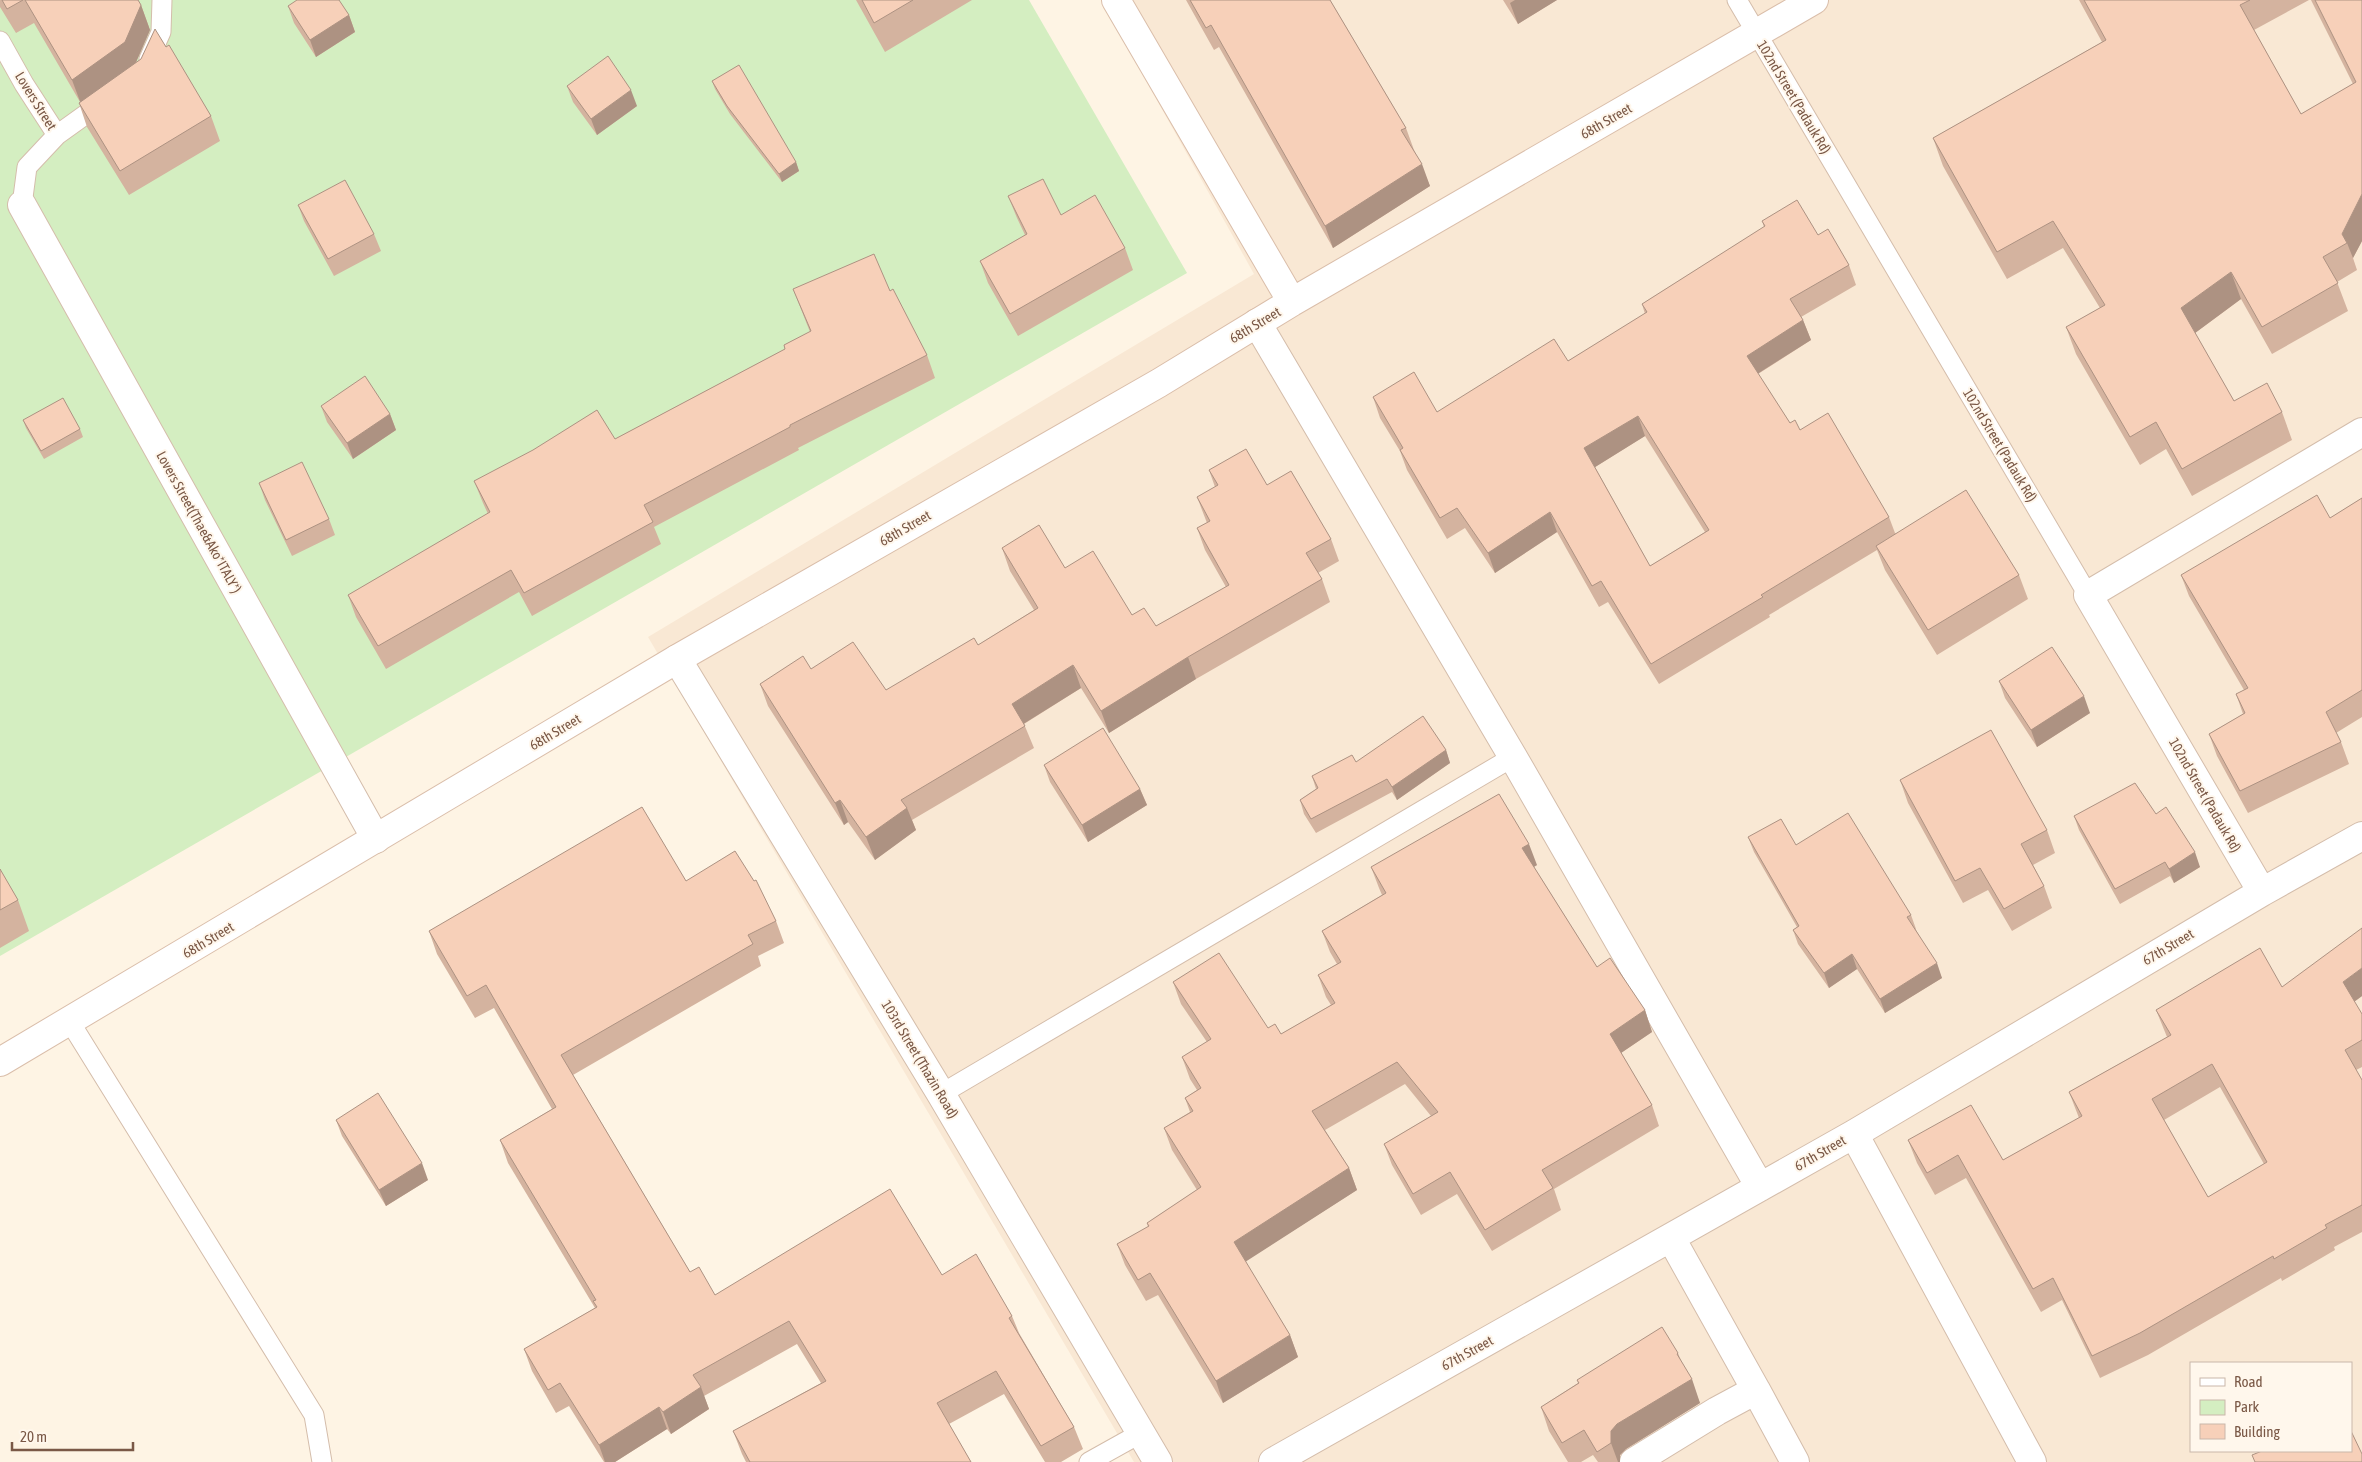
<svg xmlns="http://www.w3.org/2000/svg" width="2362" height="1462" viewBox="0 0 2362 1462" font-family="'Asap Condensed',sans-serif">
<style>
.residential{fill:#f9e8d4;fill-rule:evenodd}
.green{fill:#d4eec1}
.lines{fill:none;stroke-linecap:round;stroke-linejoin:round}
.service-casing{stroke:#d4bdab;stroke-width:21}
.minor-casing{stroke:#d4bdab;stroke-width:30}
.tertiary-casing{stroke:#d4bdab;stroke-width:30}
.secondary-casing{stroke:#dabeaa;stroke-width:30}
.service{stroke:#fff;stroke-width:19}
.minor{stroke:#fff;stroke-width:28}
.tertiary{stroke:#fff;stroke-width:28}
.secondary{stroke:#fff;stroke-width:28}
.wall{fill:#d4b39f;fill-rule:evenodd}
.shaded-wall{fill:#ad9282}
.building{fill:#f7d0b9;stroke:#ad9282;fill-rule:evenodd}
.labels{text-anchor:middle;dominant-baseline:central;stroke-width:4;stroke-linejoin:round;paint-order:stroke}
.street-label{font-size:14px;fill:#7a5846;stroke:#fff7ec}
</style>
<rect width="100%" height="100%" fill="#fef4e4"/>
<path class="residential" d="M1101,0H2362V1462H1134L648,637L1254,274ZM2191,1363H2351V1451H2191Z"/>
<path class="green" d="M0,0H1029L1187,273L0,956Z"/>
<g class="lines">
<g class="service-casing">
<path id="service" d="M1737,0L2088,595
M0,41L24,84L57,135L27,167L22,205
M149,59L161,32L162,0
M57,135L103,102
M70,1022L314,1415L322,1462
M941,1094L1513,757
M1089,1462L1141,1433"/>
</g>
<g class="minor-casing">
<path id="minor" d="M22,205L376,839
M1257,323L1513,757L1760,1187
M2262,892L2088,595L2362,432
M1854,1134L2032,1462
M1756,1390L1795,1462
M1273,1462L1854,1134L2262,892L2362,836
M1634,1462L1717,1411L1756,1390L1671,1238"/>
</g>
<g class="tertiary-casing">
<path id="tertiary" d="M677,659L941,1094L1158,1462"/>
</g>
<g class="secondary-casing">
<path id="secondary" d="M1116,0L1292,302
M0,1062L677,659L1159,383L1292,302L1814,0"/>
</g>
<use href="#service" class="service"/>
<use href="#minor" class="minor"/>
<use href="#tertiary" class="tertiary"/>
<use href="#secondary" class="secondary"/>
</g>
<path class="wall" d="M0,0H138L141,5L150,30L136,62L166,47L211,116L220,141L129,195L87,127L79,103L80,102L34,23L16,33L0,7Z
M856,0H972L885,52Z
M1186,0H1330L1406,128L1414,150L1430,186L1333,248L1219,47L1214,50Z
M1503,0H1557L1518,24Z
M2079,0H2309L2254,30L2301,114L2353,84L2311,0H2362V241L2353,258L2357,270L2337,282L2348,311L2272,354L2241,299L2195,333L2234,401L2282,412L2292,440L2192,496L2166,449L2140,465L2076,354L2066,327L2100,308L2063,248L2007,279L1943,166L1933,138L2102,42Z
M288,6L349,15L355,32L316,57L294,23Z
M712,81L796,162L799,171L782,182L730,114L715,89Z
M567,86L637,106L597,135L573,102Z
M1008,196L1061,215L1125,248L1133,270L1018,336L988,283L980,261L1025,235L1017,218Z
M298,205L374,234L381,251L334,276L304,221Z
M1762,221L1818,235L1849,265L1856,285L1801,317L1803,320L1811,340L1758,374L1790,423L1800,430L1889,517L1895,533L2019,575L2028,599L1937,655L1885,570L1877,550L1769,615L1770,617L1659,684L1608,602L1599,607L1557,532L1495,573L1465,528L1447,539L1407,470L1400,451L1380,418L1373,397L1437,412L1568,361L1645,314L1642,304L1764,227ZM1645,436L1705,532L1650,566L1595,467Z
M793,289L890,291L927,355L935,378L798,448L799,450L654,527L661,544L532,616L519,592L386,669L356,617L348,595L488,514L483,503L474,481L615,439L785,349L784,345L810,332Z
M321,406L390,414L396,430L353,459L327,422Z
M23,420L80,429L83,437L44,459L26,428Z
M1209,470L1267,485L1331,539L1339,561L1318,573L1322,579L1330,602L1196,679L1109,733L1081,688L1024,724L1034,748L912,820L916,830L875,860L848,822L844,825L768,706L760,684L811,669L886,690L978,645L1034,610L1010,571L1002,548L1065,568L1132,615L1156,626L1226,587L1205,550L1197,528L1207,523L1197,497L1215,487Z
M259,483L329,519L335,535L292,556L265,500Z
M2362,498V717L2336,733L2341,742L2349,764L2248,813L2217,756L2209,734L2243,714L2236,694L2244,690L2189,596L2181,575L2330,518Z
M1999,681L2090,713L2037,747L2005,698Z
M1446,750L1450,763L1397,800L1392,792L1316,833L1304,814L1300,800L1316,789L1312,776L1356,762Z
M1044,765L1140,789L1147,805L1088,842L1050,782Z
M1900,780L2047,830L2055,853L2033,865L2044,886L2052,908L2012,931L1988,890L1963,903L1908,803Z
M2156,814L2200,867L2174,883L2170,876L2120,904L2079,830L2074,816Z
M1748,837L1796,845L1911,915L1916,929V930L1942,978L1885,1013L1857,969L1829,988L1798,944L1793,930L1797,927L1754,852Z
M1537,865L1534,867L1597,967L1645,1010L1652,1032L1621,1053L1652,1105L1659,1126L1554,1189L1561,1210L1492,1251L1457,1194L1421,1215L1392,1165L1384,1144L1431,1116L1405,1084L1325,1130L1349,1168L1357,1190L1245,1261L1290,1335L1298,1357L1223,1403L1158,1295L1146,1301L1125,1265L1117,1244L1148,1227L1147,1223L1197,1190L1172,1150L1164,1128L1190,1112L1185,1098L1197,1090L1190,1079L1182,1057L1207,1042L1181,1004L1173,982L1281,1034L1331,1005L1326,997L1318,975L1337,964L1330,952L1322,931L1382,895L1379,888L1371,867Z
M0,869L18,900L29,931L0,948Z
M686,881H754L776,921L784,943L758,956L761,966L573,1075L690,1272L715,1295L942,1275L1012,1316L1019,1333L1074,1427L1083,1449L1061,1462H1045L1004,1394L949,1424L971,1462H746L742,1454L733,1431L821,1383L797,1344L704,1396L709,1409L671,1434L667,1429L615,1462H604L569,1406L556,1413L532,1371L524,1349L595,1308L508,1163L500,1140L552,1109L494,1008L475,1018L437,954L429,931Z
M2282,987L2362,996L2354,1002L2362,1014V1067L2356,1070L2362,1080V1232L2334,1247L2335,1250L2282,1281L2281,1278L2148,1355L2100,1378L2062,1300L2041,1312L1966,1178L1935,1195L1917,1163L1908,1140L2003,1160L2079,1118L2069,1092L2167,1037L2165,1032L2156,1010ZM2220,1087L2264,1164L2208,1197L2164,1120Z
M336,1120L428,1180L386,1206L342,1136Z
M1678,1353L1682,1363L1700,1403L1626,1449L1620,1455V1462H1598L1593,1455L1581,1462H1568L1549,1431L1541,1407L1578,1383L1577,1380Z"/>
<path class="shaded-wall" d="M1515,0H1557L1518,24L1510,3Z
M141,5L150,30L134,67L81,104L72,80Z
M349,15L355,32L316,57L310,40Z
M631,90L637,106L597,135L591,119Z
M796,162L799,171L782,182L779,174Z
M1422,164L1430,186L1333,248L1325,226Z
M2362,194V241L2353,258L2347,243L2342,234Z
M2231,272L2241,299L2191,336L2181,308Z
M1803,320L1811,340L1754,376L1747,356Z
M390,414L396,430L353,459L347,443Z
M1638,416L1645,436L1592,469L1584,448Z
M1550,512L1557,532L1495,573L1488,553Z
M1188,657L1196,679L1109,733L1101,711Z
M1073,665L1081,688L1020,726L1012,704Z
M2084,696L2090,713L2037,747L2031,730Z
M1446,750L1450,763L1397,800L1392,787Z
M1140,789L1147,805L1088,842L1082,825Z
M840,800L848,822L844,825L835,803Z
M907,808L916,830L875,860L866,837Z
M1529,844L1537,865L1530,869L1522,848Z
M2195,852L2200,867L2174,883L2169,869Z
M1852,954L1857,969L1829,988L1824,973Z
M1937,963L1942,978L1885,1013L1880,999Z
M2362,968V996L2351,1004L2343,982Z
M1645,1010L1652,1032L1618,1055L1610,1034Z
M422,1163L428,1180L386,1206L379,1190Z
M1349,1168L1357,1190L1242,1264L1234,1242Z
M1290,1335L1298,1357L1223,1403L1216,1381Z
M1692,1379L1700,1403L1626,1449L1620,1455V1462H1618L1611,1443V1431L1617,1424Z
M701,1387L709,1409L671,1434L663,1412Z
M659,1407L667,1429L615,1462H605L599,1445Z"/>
<path class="building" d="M2,0H23L7,9Z
M25,0H138L141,5L125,42L72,80Z
M297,0H339L349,15L310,40L288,6Z
M862,0H913L874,23Z
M1190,0H1330L1406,128L1401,130L1422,164L1325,226L1211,25L1206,28Z
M2084,0H2250L2240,5L2301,114L2356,82L2315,0H2362V194L2342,234L2347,243L2323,257L2338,283L2262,327L2231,272L2181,308L2234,401L2267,383L2282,412L2182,469L2156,422L2130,437L2066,327L2105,305L2053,221L1997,252L1933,138L2106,40Z
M155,29L166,47L169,45L211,116L120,171L79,103L141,59Z
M608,56L631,90L591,119L567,86Z
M739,65L796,162L779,174L727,106L712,81Z
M1043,179L1061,215L1095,195L1125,248L1010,314L980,261L1027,234L1008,196Z
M345,180L374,234L328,259L298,205Z
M1797,200L1818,235L1828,229L1849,265L1790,299L1803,320L1747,356L1790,423L1795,420L1800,430L1828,413L1889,517L1761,595L1763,597L1651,664L1601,581L1592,586L1550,512L1488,553L1457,508L1440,518L1400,450L1403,448L1373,397L1414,372L1437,412L1554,339L1568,361L1647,312L1642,304L1765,226L1762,221ZM1638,416L1709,530L1650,566L1584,448Z
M874,254L890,291L893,289L927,355L790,425V427L644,505L653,522L524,593L511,570L378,646L348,595L490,512L474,481L533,450L597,410L615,439L785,349L784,345L811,331L793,289Z
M365,376L390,414L347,443L321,406Z
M63,398L80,429L41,451L23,420Z
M1246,449L1267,485L1291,471L1331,539L1306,553L1322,579L1188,657L1101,711L1073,665L1012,704L1025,726L901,800L907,808L866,837L840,800L835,803L760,684L803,656L811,669L853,642L886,690L974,638L978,645L1038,608L1002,548L1039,525L1065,568L1093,551L1132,615L1144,608L1156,626L1229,585L1197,528L1210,521L1197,497L1218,485L1209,470Z
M302,462L329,519L286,540L259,483Z
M1966,490L2019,575L1928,630L1876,546Z
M2317,495L2330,518L2362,498V690L2326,712L2341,742L2240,791L2209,734L2245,713L2236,694L2248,688L2181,575Z
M2052,647L2084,696L2031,730L1999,681Z
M1423,716L1446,750L1392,787L1387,779L1311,819L1300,800L1318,788L1312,776L1352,755L1356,762Z
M1103,728L1140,789L1082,825L1044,765Z
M1991,730L2047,830L2021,844L2044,886L2004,909L1980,868L1955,881L1900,780Z
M2135,783L2156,814L2166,807L2195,852L2169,869L2165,862L2115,889L2074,816Z
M1499,794L1529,844L1522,848L1597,967L1610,958L1645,1010L1610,1034L1652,1105L1542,1170L1553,1188L1485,1230L1450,1172L1413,1194L1384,1144L1438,1112L1397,1062L1312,1111L1349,1168L1234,1242L1290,1335L1216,1381L1150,1273L1138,1280L1117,1244L1149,1226L1147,1223L1201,1187L1164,1128L1193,1111L1185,1098L1201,1088L1182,1057L1211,1039L1173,982L1219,953L1268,1028L1275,1024L1281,1034L1335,1003L1318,975L1341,962L1322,931L1386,893L1371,867Z
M642,807L686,881L735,851L754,881L756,880L776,921L748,935L753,944L561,1055L690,1272L699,1267L715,1295L890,1189L942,1275L976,1254L1012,1316L1009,1318L1074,1427L1041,1446L996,1371L937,1403L971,1462H750L733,1431L826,1381L789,1321L693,1375L701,1387L663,1412L659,1407L599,1445L560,1383L548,1390L524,1349L597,1307L593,1301L596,1300L500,1140L556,1107L486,985L467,996L429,931Z
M1848,813L1911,915L1907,917L1937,963L1880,999L1852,954L1824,973L1793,930L1799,926L1748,837L1781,819L1796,845Z
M0,869L18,900L0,910Z
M2362,928V968L2343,982L2362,1014V1040L2345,1050L2362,1080V1205L2325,1225L2327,1228L2274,1259L2273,1256L2140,1333L2092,1356L2053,1278L2033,1289L1958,1155L1927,1173L1908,1140L1971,1105L2003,1160L2082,1116L2069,1092L2171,1035L2156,1010L2260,948L2282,987ZM2212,1064L2267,1162L2208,1197L2152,1099Z
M378,1093L422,1163L379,1190L336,1120Z
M1662,1327L1678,1353L1677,1354L1692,1379L1617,1424L1611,1431V1443L1597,1452L1584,1430L1562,1443L1541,1407L1579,1383L1577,1380Z
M2351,1431L2362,1454V1462H2255L2252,1455L2262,1451H2351Z"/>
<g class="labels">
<g class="street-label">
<text transform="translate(1794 97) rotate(59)">102nd Street (Padauk Rd)</text>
<text transform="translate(36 101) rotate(58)">Lovers Street</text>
<text transform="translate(1606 121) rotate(-30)">68th Street</text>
<text transform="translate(1255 325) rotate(-31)">68th Street</text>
<text transform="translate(2000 445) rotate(59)">102nd Street (Padauk Rd)</text>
<text transform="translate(199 522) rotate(61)">Lovers Street(Thae&amp;Ako*ITALY*)</text>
<text transform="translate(905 528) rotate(-30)">68th Street</text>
<text transform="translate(555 732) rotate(-31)">68th Street</text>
<text transform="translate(2205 795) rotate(60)">102nd Street (Padauk Rd)</text>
<text transform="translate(208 940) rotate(-31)">68th Street</text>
<text transform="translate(2168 947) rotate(-31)">67th Street</text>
<text transform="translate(920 1059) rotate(59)">103rd Street (Thazin Road)</text>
<text transform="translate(1820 1153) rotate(-30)">67th Street</text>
<text transform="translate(1467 1353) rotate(-29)">67th Street</text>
</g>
</g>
<rect x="2190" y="1362" width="162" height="90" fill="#fff7ec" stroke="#cab7aa"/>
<rect x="2200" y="1378" width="25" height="8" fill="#ffffff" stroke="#cab7aa"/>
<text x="2234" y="1387" font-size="15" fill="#7a5846">Road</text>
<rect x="2200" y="1400" width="25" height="15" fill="#d4eec1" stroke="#cab7aa"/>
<text x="2234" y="1412" font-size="15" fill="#7a5846">Park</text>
<rect x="2200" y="1424" width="25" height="15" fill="#f7d0b9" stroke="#cab7aa"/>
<text x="2234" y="1437" font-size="15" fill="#7a5846">Building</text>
<path d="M12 1442v8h121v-8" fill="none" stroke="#7a5846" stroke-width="2.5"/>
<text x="20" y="1442" font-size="15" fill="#7a5846" stroke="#fff7ec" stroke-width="4" paint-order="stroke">20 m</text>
</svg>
